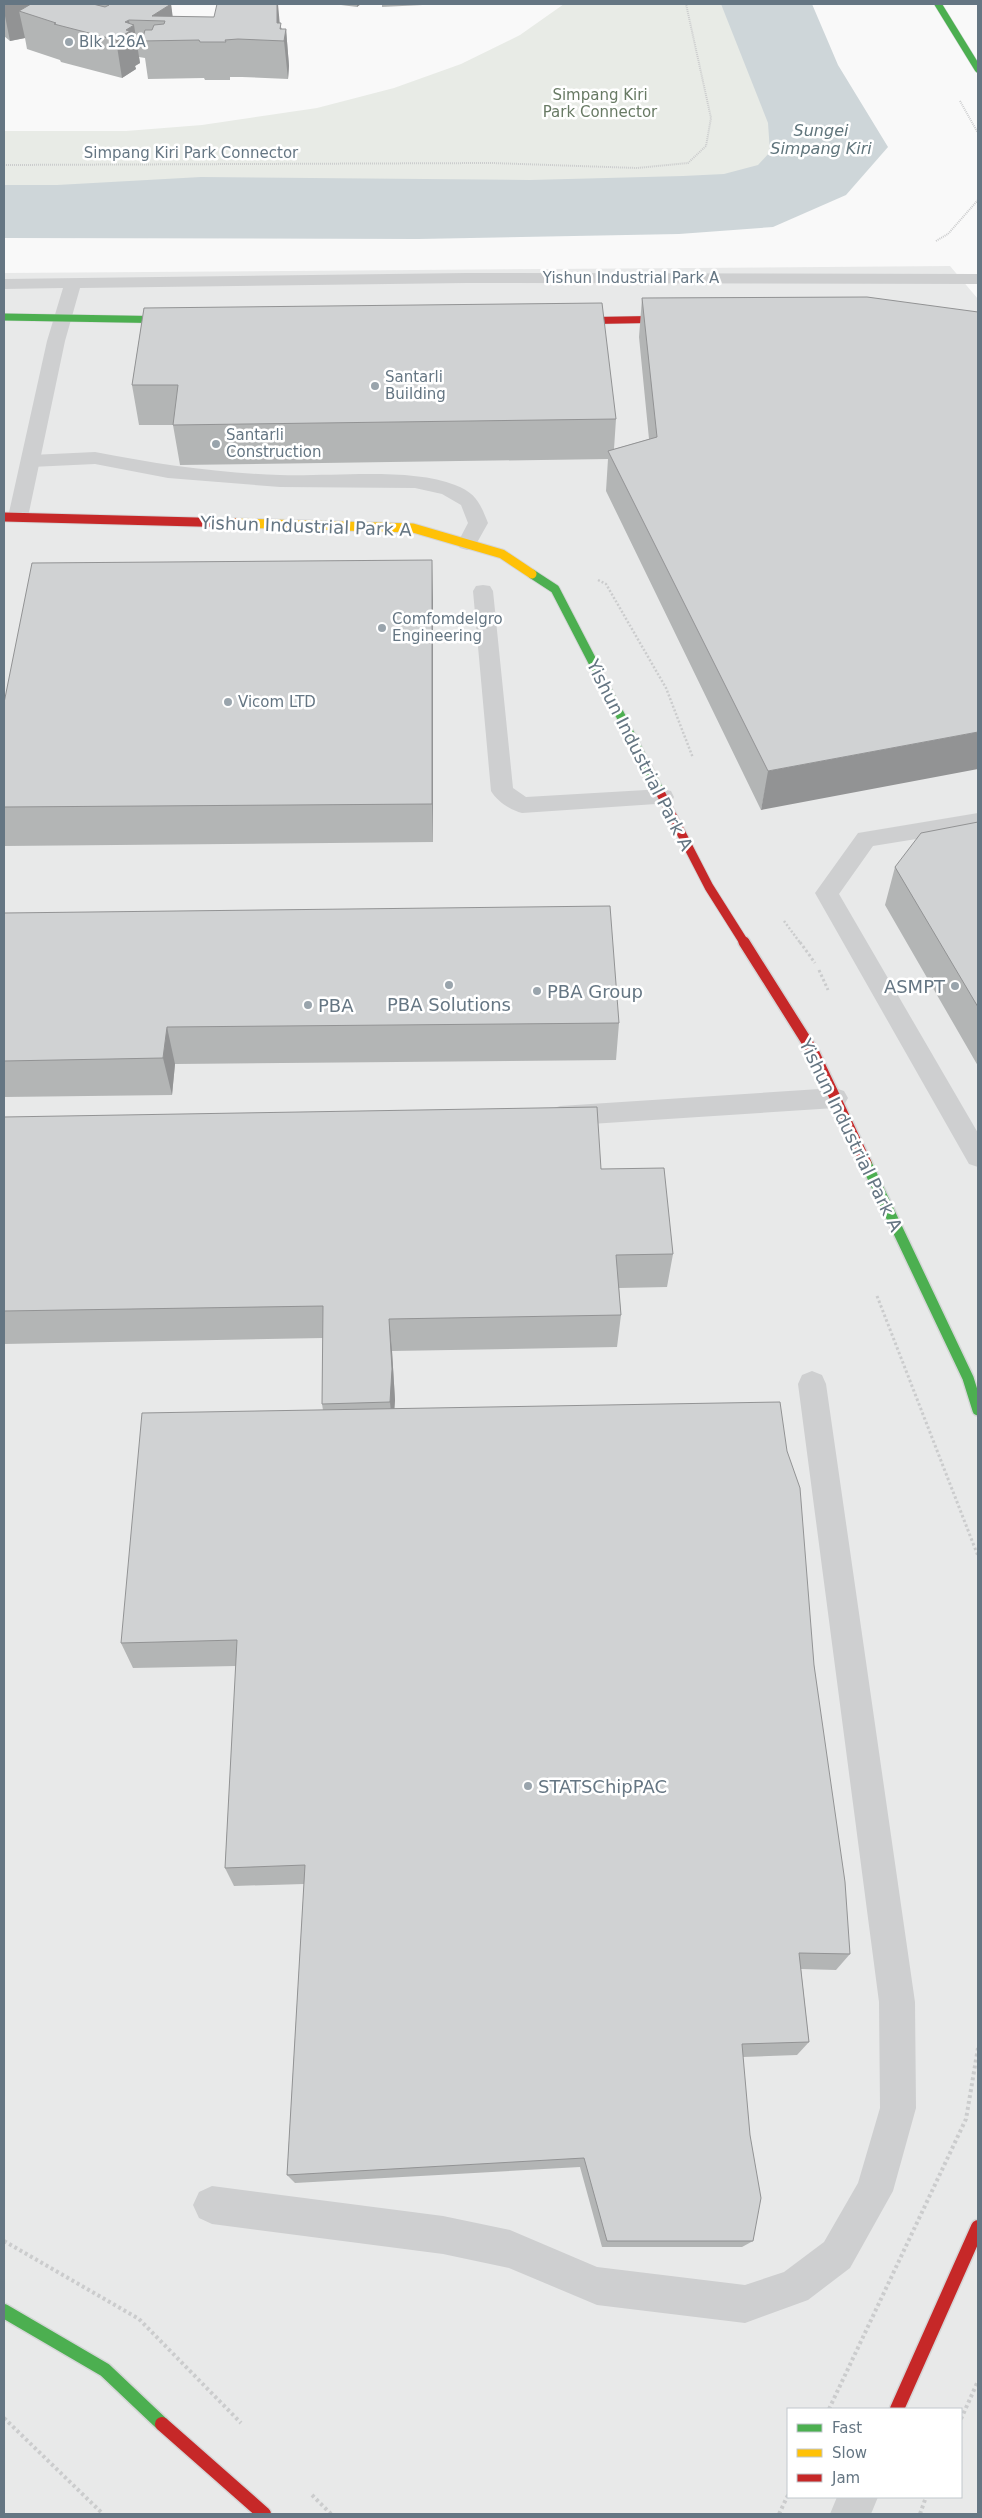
<svg xmlns="http://www.w3.org/2000/svg" width="982" height="2518" viewBox="0 0 982 2518" font-family="'DejaVu Sans',sans-serif">
<style>
.built{fill:#e8e9e9;fill-rule:evenodd}
.green{fill:#e8ebe6}
.water{fill:#ced6d9}
.lines{fill:none;stroke-linecap:round;stroke-linejoin:round}
.fast-far3-casing{stroke:#d5d6d7;stroke-width:8}
.fast-far2-casing{stroke:#d5d6d7;stroke-width:11}
.fast-far1-casing{stroke:#d5d6d7;stroke-width:14}
.fast-casing{stroke:#d5d6d7;stroke-width:17}
.slow-casing{stroke:#d5d6d7;stroke-width:11}
.jam-far3-casing{stroke:#d5d6d7;stroke-width:8}
.jam-far2-casing{stroke:#d5d6d7;stroke-width:11}
.jam-far1-casing{stroke:#d5d6d7;stroke-width:14}
.jam-casing{stroke:#d5d6d7;stroke-width:17}
.path-far3{stroke:#cbcccd;stroke-width:2;stroke-dasharray:1 1;stroke-linecap:butt}
.path-far2{stroke:#cbcccd;stroke-width:2.5;stroke-dasharray:2 2;stroke-linecap:butt}
.path-far1{stroke:#cbcccd;stroke-width:3;stroke-dasharray:2.5 2.5;stroke-linecap:butt}
.path{stroke:#cbcccd;stroke-width:4;stroke-dasharray:3 3;stroke-linecap:butt}
.lane{fill:#cecfd0;fill-rule:evenodd}
.street{fill:#cecfd0;fill-rule:evenodd}
.fast-far3{stroke:#4caf50;stroke-width:7}
.fast-far2{stroke:#4caf50;stroke-width:9}
.fast-far1{stroke:#4caf50;stroke-width:11}
.fast{stroke:#4caf50;stroke-width:14}
.slow{stroke:#ffc107;stroke-width:9}
.jam-far3{stroke:#c62828;stroke-width:7}
.jam-far2{stroke:#c62828;stroke-width:9}
.jam-far1{stroke:#c62828;stroke-width:11}
.jam{stroke:#c62828;stroke-width:14}
.wall{fill:#b3b5b5}
.shaded-wall{fill:#929394}
.building{fill:#d0d2d3;stroke:#929394}
.poi-dot{fill:#99a4ac;stroke:#fff;stroke-width:2}
.labels{text-anchor:middle;dominant-baseline:central;stroke-width:5;stroke-linejoin:round;paint-order:stroke}
.far-poi-label{font-size:15px;fill:#657683;stroke:#fff;text-anchor:start}
.far-park-label{font-size:15px;fill:#687a64;stroke:#fff}
.far-street-label{font-size:15px;fill:#657683;stroke:#fff}
.far-water-label{font-size:16px;font-style:italic;fill:#60757c;stroke:#fff}
.street-label{font-size:18px;fill:#657683;stroke:#fff}
.poi-label{font-size:18px;fill:#657683;stroke:#fff;text-anchor:start}
</style>
<rect width="100%" height="100%" fill="#f9f9f9"/>
<path class="built" d="M950,266L978,299V2514H4V273ZM788,2409H961V2497H788Z"/>
<path class="green" d="M564,4H801L840,138L750,203L4,206V131H126L202,125L317,108L394,88L461,64L520,35Z"/>
<path class="water" d="M721,4H812L838,65L888,147L846,195L773,227L679,234L418,239L4,238V185H57L201,177L530,180L683,176L724,174L758,165L770,152L768,123Z"/>
<g class="lines">
<g class="fast-far3-casing">
<path id="fast-far3" d="M938,4L978,69
M4,317L179,320"/>
</g>
<g class="fast-far2-casing">
<path id="fast-far2" d="M532,574L555,589L660,792"/>
</g>
<g class="fast-far1-casing">
<path id="fast-far1" d="M866,1163L968,1378L978,1410"/>
</g>
<g class="fast-casing">
<path id="fast" d="M4,2311L105,2370L162,2424"/>
</g>
<g class="slow-casing">
<path id="slow" d="M235,523L413,528L502,554L532,574"/>
</g>
<g class="jam-far3-casing">
<path id="jam-far3" d="M567,321L677,319"/>
</g>
<g class="jam-far2-casing">
<path id="jam-far2" d="M4,517L235,523
M660,792L709,887L745,944"/>
</g>
<g class="jam-far1-casing">
<path id="jam-far1" d="M744,942L814,1053L866,1163"/>
</g>
<g class="jam-casing">
<path id="jam" d="M897,2409L978,2227
M162,2424L264,2514"/>
</g>
<path class="path-far3" d="M960,101L978,133
M4,165L492,163L637,168L688,163L706,146L711,118L686,4
M936,241L948,234L978,200"/>
<path class="path-far2" d="M598,580L606,584L666,688L693,758
M784,921L801,944"/>
<path class="path-far1" d="M800,942L815,963
M819,970L828,990
M877,1296L978,1556"/>
<path class="path" d="M4,2241L139,2319L241,2423
M829,2409L966,2119L978,2048
M4,2418L103,2514
M961,2419L978,2381
M312,2495L331,2514
M779,2514L788,2495
M920,2514L926,2497"/>
<path class="lane" d="M95,452C156,464 218,473 280,475C329,477 411,467 455,485C476,493 480,503 488,523L474,548L467,550L460,548L457,544L468,523L461,505L442,494L415,488L280,487L168,478L95,464L31,467L24,465L21,461L24,457L31,455Z
M483,585L490,586L493,591L513,788L526,797L663,789L671,791L674,797L671,803L522,813C510,810 497,801 491,791L473,591L476,586Z
M978,813V829L873,846L839,894L978,1133V1167L969,1164L815,893L858,833Z
M835,1088L844,1091L848,1098L844,1105L835,1108L560,1126L551,1123L547,1116L551,1109L560,1106Z
M812,1371L822,1375L826,1384L915,2002L916,2108L893,2191L850,2268L808,2300L745,2323L597,2305L509,2268L443,2254L212,2224L199,2218L193,2205L199,2192L212,2186L443,2216L510,2230L597,2267L745,2285L784,2272L824,2242L858,2183L880,2108L879,2002L798,1384L802,1375Z"/>
<path class="street" d="M466,273L978,274V284L466,283L80,288L65,341L28,517L25,521H11L8,517L47,341L63,288L4,289V279Z
M837,2497H878L871,2514H830Z"/>
<use href="#fast-far3" class="fast-far3"/>
<use href="#fast-far2" class="fast-far2"/>
<use href="#fast-far1" class="fast-far1"/>
<use href="#fast" class="fast"/>
<use href="#slow" class="slow"/>
<use href="#jam-far3" class="jam-far3"/>
<use href="#jam-far2" class="jam-far2"/>
<use href="#jam-far1" class="jam-far1"/>
<use href="#jam" class="jam"/>
</g>
<path class="wall" d="M4,4H171L172,16L279,23L282,29H286L289,66L288,79L242,77H230V80H205L204,78L148,79L145,58L139,57L140,63L135,66L136,69L122,78L61,62L60,60L27,49L25,38L10,41L4,36Z
M333,4H361L357,7Z
M382,4H443L382,7Z
M867,297L761,810L606,491L608,459L180,465L173,425H139L132,385L144,308L616,419L614,449L649,439L639,337L642,298Z
M433,600V842L4,846V703Z
M978,822V1066L885,905L895,867Z
M4,913L619,1023L616,1060L175,1064L172,1095L4,1097Z
M4,1117L601,1169L673,1254L667,1287L619,1288L621,1315L617,1347L392,1351L395,1400L394,1409L814,1665L850,1954L836,1970L801,1969L809,2042L797,2055L743,2057L753,2241L742,2247H602L580,2167L295,2183L287,2175L304,1884L234,1886L225,1868L236,1666L133,1668L121,1643L323,1410L322,1404L323,1338L4,1344Z"/>
<path class="shaded-wall" d="M4,4H41L19,11L25,38L10,41L4,11Z
M171,4L176,40L165,21L152,16Z
M275,4H278L281,37L279,41Z
M357,4H361L357,7Z
M129,20L130,28L134,25L140,63L135,66L136,69L122,78L116,40L125,22Z
M286,29L289,66L288,79L284,41Z
M432,560L433,600V842L432,804Z
M978,732V769L761,810L768,771Z
M167,1027L175,1064L172,1095L163,1058Z
M389,1319L392,1351L395,1400L393,1433L390,1402Z"/>
<path class="building" d="M31,4H93L105,7L109,5L106,4H171L152,16L214,17L217,4H277V23H281L280,29H286L284,41L238,39L225,40L226,42H200L199,40L142,41L145,30H152L154,25L164,24L165,21L129,20L125,22L134,25L126,30L130,31L116,40L54,24L56,23L19,11Z
M867,297L978,312V732L768,771L608,451L657,437L642,298Z
M602,303L616,419L173,425L178,385H132L144,308Z
M432,560V804L4,807V703L32,563Z
M978,822V1007L895,867L921,833Z
M610,906L619,1023L167,1027L163,1058L4,1061V913Z
M597,1107L601,1169L664,1168L673,1254L616,1255L621,1315L389,1319L392,1369L390,1402L322,1404L323,1306L4,1311V1117Z
M780,1402L787,1451L800,1488L814,1665L845,1882L850,1954L799,1953L809,2042L742,2044L750,2135L761,2198L753,2241H607L584,2158L287,2175L305,1865L225,1868L237,1640L121,1643L142,1413Z"/>
<g class="poi-dot">
<circle cx="69" cy="42" r="5"/>
<circle cx="375" cy="386" r="5"/>
<circle cx="216" cy="444" r="5"/>
<circle cx="382" cy="628" r="5"/>
<circle cx="228" cy="702" r="5"/>
<circle cx="449" cy="985" r="5"/>
<circle cx="955" cy="986" r="5"/>
<circle cx="537" cy="991" r="5"/>
<circle cx="308" cy="1005" r="5"/>
<circle cx="528" cy="1786" r="5"/>
</g>
<g class="labels">
<g class="far-poi-label">
<text x="79" y="42">Blk 126A</text>
<text x="385" y="377">Santarli<tspan x="385" dy="17">Building</tspan></text>
<text x="226" y="435">Santarli<tspan x="226" dy="17">Construction</tspan></text>
<text x="392" y="619">Comfomdelgro<tspan x="392" dy="17">Engineering</tspan></text>
<text x="238" y="702">Vicom LTD</text>
</g>
<g class="far-park-label">
<text x="600" y="95">Simpang Kiri<tspan x="600" dy="17">Park Connector</tspan></text>
</g>
<g class="far-street-label">
<text x="191" y="153">Simpang Kiri Park Connector</text>
<text x="631" y="278">Yishun Industrial Park A</text>
</g>
<g class="far-water-label">
<text x="821" y="130">Sungei<tspan x="821" dy="18">Simpang Kiri</tspan></text>
</g>
<g class="street-label">
<text transform="translate(306 526) rotate(2)">Yishun Industrial Park A</text>
<text transform="translate(640 755) rotate(63)">Yishun Industrial Park A</text>
<text transform="translate(851 1135) rotate(64)">Yishun Industrial Park A</text>
</g>
<g class="poi-label">
<text x="945" y="986" text-anchor="end">ASMPT</text>
<text x="547" y="991">PBA Group</text>
<text x="449" y="1004" text-anchor="middle">PBA Solutions</text>
<text x="318" y="1005">PBA</text>
<text x="538" y="1786">STATSChipPAC</text>
</g>
</g>
<rect width="982" height="2518" fill="none" stroke="#657683" stroke-width="10"/>
<rect x="787" y="2408" width="175" height="90" fill="#ffffff" stroke="#c1c8cd"/>
<rect x="797" y="2424" width="25" height="8" fill="#4caf50" stroke="#c1c8cd"/>
<text x="832" y="2433" font-size="15" fill="#657683">Fast</text>
<rect x="797" y="2449" width="25" height="8" fill="#ffc107" stroke="#c1c8cd"/>
<text x="832" y="2458" font-size="15" fill="#657683">Slow</text>
<rect x="797" y="2474" width="25" height="8" fill="#c62828" stroke="#c1c8cd"/>
<text x="832" y="2483" font-size="15" fill="#657683">Jam</text>
</svg>
